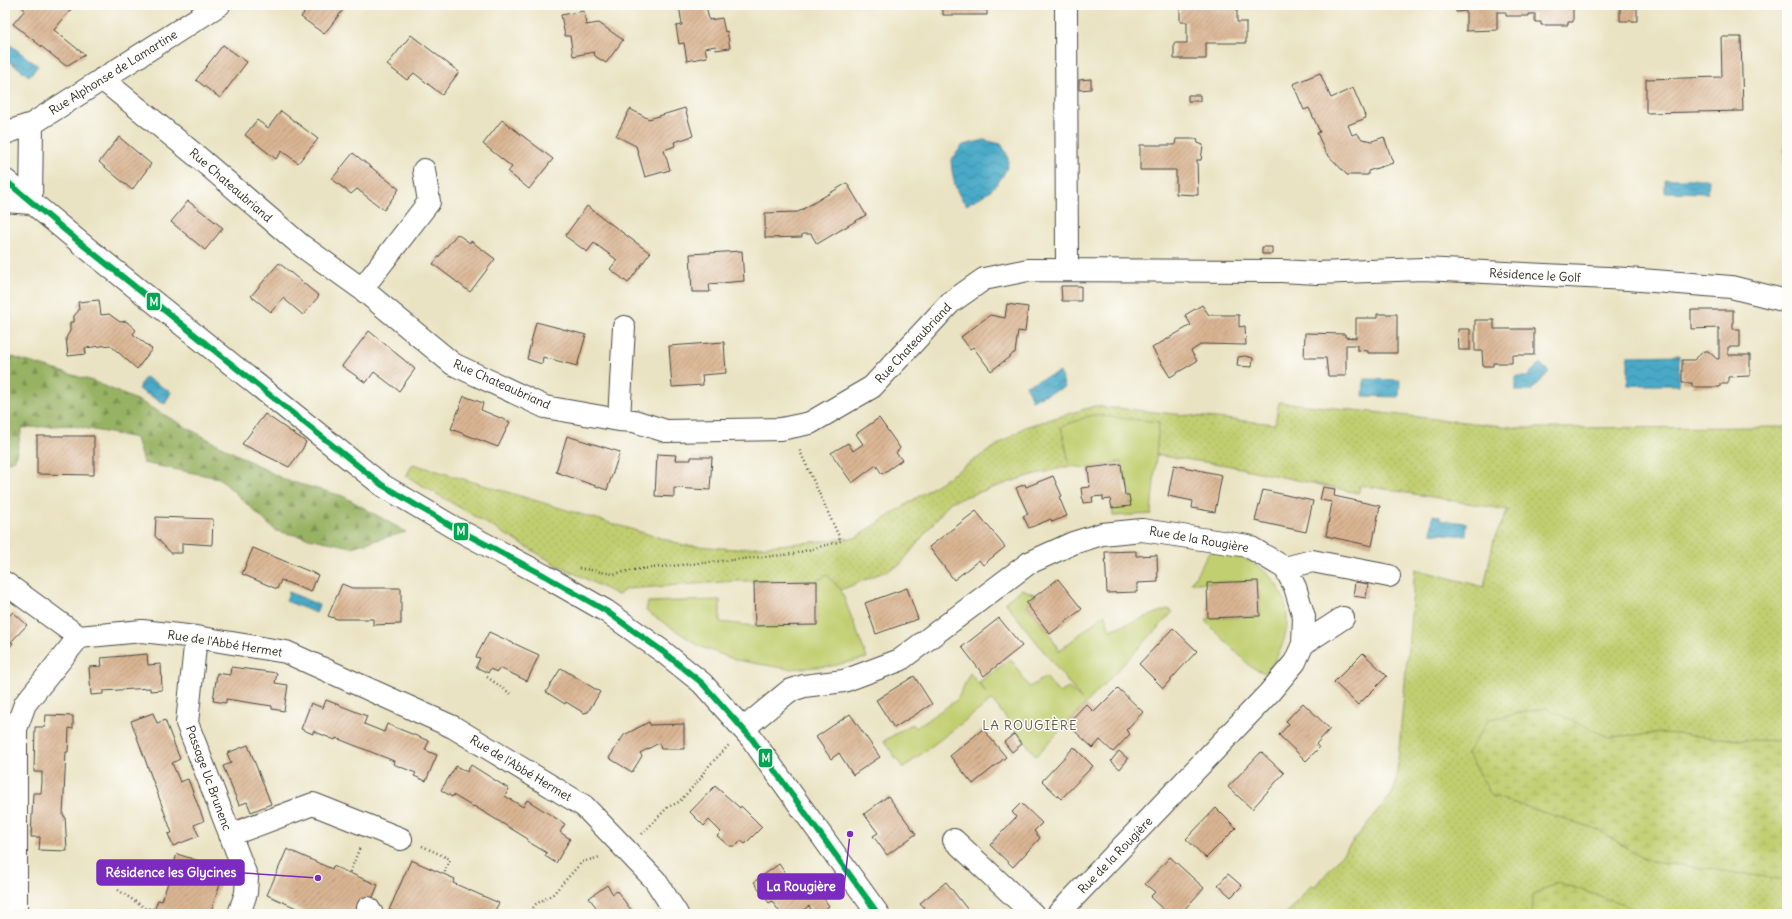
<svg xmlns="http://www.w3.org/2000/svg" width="1792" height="919" viewBox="0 0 1792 919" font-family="Delius,sans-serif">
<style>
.grass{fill:url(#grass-dots);stroke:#767d4e}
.forest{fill:url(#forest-firs);stroke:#626e47}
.wetland{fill:url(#wetland-marsh);stroke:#767d4e}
.green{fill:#c1cf71;stroke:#767d4e}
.water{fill:url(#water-waves);stroke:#3a6a7a}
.building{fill:url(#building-hatch)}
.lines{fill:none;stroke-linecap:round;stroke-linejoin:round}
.minor-casing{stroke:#484742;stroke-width:24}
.path{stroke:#484742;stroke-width:2.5;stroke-dasharray:1 3;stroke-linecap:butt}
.minor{stroke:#fff;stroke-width:22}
.bus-1-casing{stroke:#fdfcf7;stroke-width:9}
.bus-1{stroke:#00a651;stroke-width:6}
.labels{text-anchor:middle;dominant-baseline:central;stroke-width:3;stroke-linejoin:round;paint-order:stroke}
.street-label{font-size:12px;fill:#2b2b2b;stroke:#fdfcf7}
.neighbourhood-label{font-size:13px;letter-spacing:1px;fill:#685b4f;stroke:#fdfcf7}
.leader{fill:none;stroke:#7b2cbf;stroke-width:1.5}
.callout-dot{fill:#7b2cbf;stroke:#fdfcf7;stroke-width:1.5}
.callout{fill:#7b2cbf;stroke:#7b2cbf;stroke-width:1.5}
.callout-label{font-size:13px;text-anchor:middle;font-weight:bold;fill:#fff}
.line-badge{stroke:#fdfcf7;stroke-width:1.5}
.badge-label{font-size:11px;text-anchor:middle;font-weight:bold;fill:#fff}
</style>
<defs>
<pattern id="grass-dots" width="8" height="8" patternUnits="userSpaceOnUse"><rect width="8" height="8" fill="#c1cf71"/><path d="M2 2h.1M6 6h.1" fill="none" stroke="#a6b262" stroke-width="1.8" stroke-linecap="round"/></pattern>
<pattern id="forest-firs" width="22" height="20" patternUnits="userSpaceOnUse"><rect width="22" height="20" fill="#98b263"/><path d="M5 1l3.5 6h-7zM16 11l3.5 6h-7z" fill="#7c9152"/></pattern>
<pattern id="wetland-marsh" width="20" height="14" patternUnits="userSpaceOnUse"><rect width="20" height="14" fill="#c1cf71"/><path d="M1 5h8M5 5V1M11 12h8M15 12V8" fill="none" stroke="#a6b262"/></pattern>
<pattern id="water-waves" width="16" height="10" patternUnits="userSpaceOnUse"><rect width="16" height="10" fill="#48aac8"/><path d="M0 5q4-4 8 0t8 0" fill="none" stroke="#3c8ba3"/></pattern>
<pattern id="building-hatch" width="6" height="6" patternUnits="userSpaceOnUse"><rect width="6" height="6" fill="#dab593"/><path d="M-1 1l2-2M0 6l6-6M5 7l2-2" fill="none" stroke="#b19378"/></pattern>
</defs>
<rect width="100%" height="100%" fill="#fdfcf7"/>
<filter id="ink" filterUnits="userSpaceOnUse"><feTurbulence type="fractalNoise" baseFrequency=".025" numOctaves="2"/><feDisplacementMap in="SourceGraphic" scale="8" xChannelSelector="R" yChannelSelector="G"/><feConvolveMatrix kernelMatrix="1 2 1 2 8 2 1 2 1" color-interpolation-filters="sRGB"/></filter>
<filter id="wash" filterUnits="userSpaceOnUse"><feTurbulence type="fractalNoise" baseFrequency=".012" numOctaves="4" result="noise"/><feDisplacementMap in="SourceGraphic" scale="16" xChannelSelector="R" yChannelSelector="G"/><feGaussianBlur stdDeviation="0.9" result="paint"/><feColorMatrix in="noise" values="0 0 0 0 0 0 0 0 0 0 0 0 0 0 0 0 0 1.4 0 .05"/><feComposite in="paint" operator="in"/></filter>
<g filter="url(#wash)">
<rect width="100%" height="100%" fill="#eae3c3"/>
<path class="grass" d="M1784,5H1787V226L1785,227Z
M1279,402L1520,428L1787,427V914H1286L1311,885L1316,886L1392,794L1396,783L1415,569L1484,587L1494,539L1508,510L1361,485L1358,493L1226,465L1155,455L1159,422L1061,427L1070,466L1025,477L950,502L900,565L841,590L827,575L817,581H735L626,589L618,595L554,563L406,476L413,464L684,545L735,549L855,538L1025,427L1095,406L1275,424Z"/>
<path class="forest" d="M12,357L93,381L141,402L204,437L285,480L343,496L406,532L351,547L276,531L219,478L143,463L136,438L68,425L22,428L15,460L5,463V359Z"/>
<path class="wetland" d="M1546,708L1608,737L1664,733L1743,740L1787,741V880L1645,860L1599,830L1492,796L1467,753L1489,719Z
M1557,882L1623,904L1644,914H1532L1533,896Z"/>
<path class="green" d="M1092,415L1159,422L1151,514L1113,516L1112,508L1131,505L1130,491L1121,468V462L1088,468L1070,466L1061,427Z
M1210,551C1221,552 1233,553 1243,558C1294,580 1300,633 1265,673L1251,667L1206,622L1208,618L1260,616L1258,581L1191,583Z
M827,575L841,590L867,658L832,666L788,669L736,660L701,647L646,611L648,602L720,600V622L755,626L817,625V581Z
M1022,589L1036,595L1026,604L1050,634L1059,651L1105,614L1110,630L1168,609L1173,612L1036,756L992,700L903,768L884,741L912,724L915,728L957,700L970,673L986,693L979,682L1011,659L1029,687L1046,677L1059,693L1069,688L1082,700L1005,602Z"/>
<path class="water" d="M9,44L38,66L29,76L5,58V50Z
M984,140L1001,144C1004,149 1007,153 1008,159C1009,172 994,189 984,195C978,199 972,200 967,205C955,195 952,175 951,160L963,145Z
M1665,179H1709L1708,193L1665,192Z
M1679,355V385H1628V356Z
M1540,363L1549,372L1531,391H1516V377H1527Z
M1060,372L1065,387L1032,400L1026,385Z
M145,377L171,392L165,404L138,389Z
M1364,379L1400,380L1399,397L1363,396Z
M1433,515L1440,516V520L1467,523L1466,536L1431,533Z
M289,592L319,605L316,613L286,601Z"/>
<g id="blocks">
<path class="building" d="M20,5H71L73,7L54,30L85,55L66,66L13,24L25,10Z
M310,5H347L324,34L301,17Z
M679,5H706L709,20L722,18L725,32L727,31L730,48L716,50L715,46L705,48L707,57L687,61L684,43L679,44L676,26L682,25Z
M943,5H987V15H943Z
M1180,5H1237V22H1246V43H1206V59H1174V43H1187V22H1180Z
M1456,5H1573V22H1568V25H1541V22H1535V14H1529V16H1506V12H1497V30L1466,31V11L1456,12Z
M1620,7H1637V21H1620Z
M584,11L586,25L599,23L623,40L606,63L595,56L594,52L573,56L570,36H565L561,15Z
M411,35L459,72L442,95L414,73L407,80L387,65Z
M1721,37H1741L1743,111L1646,113V79L1722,77Z
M223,45L247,62L220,98L196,80Z
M1320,73L1331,98L1353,88L1366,118L1348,125L1352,135L1357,133L1362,139L1372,141L1384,137L1393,163L1368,171V175H1347L1325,152L1317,133L1320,132L1309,108L1304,110L1293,84Z
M1091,79V89L1079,90V80Z
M1188,95H1200V101H1188Z
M685,108L693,136L674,142L675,146L664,150L670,170L645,177L636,146L616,136L630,109L649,119Z
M281,111L318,139L298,163L282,151L276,159L245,135L257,120L268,128Z
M502,120L553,159L529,189L508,172L512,167L483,144Z
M119,137L151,164L132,190L99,162Z
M1176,139H1197L1198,143L1203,145L1201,160H1197L1198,195L1176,194V170H1140V145H1175Z
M353,153L399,189L384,210L357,189L351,194L332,179Z
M847,183L866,215L817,244L811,234H802V237L765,238V213L798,212Z
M188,201L223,228L205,250L171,222Z
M587,206L650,253L628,283L610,269L617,260L594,243L587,252L565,236Z
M457,234L470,243L471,241L495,259L470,292L433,264Z
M1262,247H1272V254H1262Z
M742,251L744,281L709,284L710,292H692L690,254Z
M279,263L319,296L303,315L283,298L271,312L251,296Z
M1061,286H1081V301H1062Z
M99,300L101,315L109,314L120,322L126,321L136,330L133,334L152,349L137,369L110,345L85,348L86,354L68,356L66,338L70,331V322H74V316L79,310L78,302Z
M1007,304L1028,307L1025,332L1018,331L1015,353H1013L1012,355L991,371L973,347L970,349L961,337L990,315L1005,318Z
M1202,305L1209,315H1239V327L1245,326L1246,345L1202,344L1191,351L1197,361L1170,377L1152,348L1191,325L1185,315Z
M1691,310H1733V329H1740V347H1728V355H1750V376L1728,377V384H1720V387H1692V383H1682V360H1694L1704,351H1708L1717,359H1719V328L1691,329Z
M1377,314H1397V353H1368V351L1357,350V345H1346V376H1328L1326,358H1304L1305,333L1345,334V337L1356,338V318H1377Z
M1475,320H1494V329H1534V355H1512V363H1493V366H1483L1482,351H1475Z
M536,322L586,335L577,366L543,357L542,364L527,359Z
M1458,329H1470V350H1459Z
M369,331L415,369L399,391L374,372L366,383L342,366Z
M724,342L726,373L702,375L703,385L672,387L669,346Z
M1245,356L1253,358L1252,367L1237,366L1238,357Z
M464,396L483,403L481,410L510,422L498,447L451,429Z
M265,414L306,442L302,450L289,467L242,444Z
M879,418L900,448L896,453L902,460L882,474L876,465L852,483L831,453L848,443L853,451L863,444L856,434Z
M37,436H94V475L37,474Z
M567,436L620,452L607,490L556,472Z
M657,454L676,455L675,460H691V457H712L710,490L674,488V497L655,496Z
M1121,464L1125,495H1129L1131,506L1112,508L1110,499L1103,500V496L1092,497L1093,502L1083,503L1081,488L1090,487L1088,468Z
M1174,465L1222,475L1215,512L1192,508L1193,501L1168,496Z
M1053,476L1062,496L1059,497L1067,516L1052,522L1051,519L1029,528L1023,516L1028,514L1016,488L1025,484L1026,487Z
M1323,487L1335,489L1334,496L1380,506L1372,546L1326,536L1332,502L1320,500Z
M1263,490L1313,501L1306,532L1255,521Z
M976,511L1005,547L983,565L979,560L954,580L929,547Z
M156,517L213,519L212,545L182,543V553H171L155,536Z
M253,548L318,575L311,592L281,580L277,589L242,574Z
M1136,551V556L1157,555L1158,582L1137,583V592L1107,593L1105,552Z
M1058,579L1082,609L1050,634L1026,603Z
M817,581V625L755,626L754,582Z
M1258,581L1260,616L1208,618L1207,583Z
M1355,582L1368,584L1366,598L1353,596Z
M342,584L352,588H401V624L373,625V619H337L328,616Z
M907,588L918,619L876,634L865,603Z
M13,612L27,625L11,642L13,643L5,653V620Z
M999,618L1022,646L984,676L962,647Z
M1173,628L1197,651L1163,688L1139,664Z
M489,632L539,655L527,681L500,668L497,672L490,669L488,673L476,667L480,658L476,657Z
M1363,653L1387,676L1358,705L1334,682Z
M147,654L148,665L161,664L162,690L150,691V688L103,691V694L91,695L89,667L102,666L101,658Z
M231,667L277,673L275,683L288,685L284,711L272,709V706L226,699V703L213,701L217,673L230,675Z
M561,668L600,692L588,712L584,713L566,702L565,704L546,692Z
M914,676L932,704L894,728L876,700Z
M1118,688L1143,712L1126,730L1130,734L1113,752L1100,740L1093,748L1067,724L1086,704L1094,712Z
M326,700L367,716L364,724L384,732L387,724L429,741L425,750L437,755L426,781L414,776L416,773L393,764L394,761L336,738L335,740L313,731V734L301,729L311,703L323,708Z
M1303,703L1330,729L1316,744L1319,748L1306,761L1279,735L1289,724L1286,721Z
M153,713L157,723L165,720L180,759L172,763L180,782L188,779L204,821L194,825L199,836L173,846L168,834L172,833L131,721Z
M850,714L880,757L853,775L839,753L831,759L816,737Z
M46,715L73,716V729L69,728L68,752H66L63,816H65L67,851L39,850L40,837H31L33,793H41L42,783V772H34L35,727H45Z
M649,722L650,725L684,724V749H661L659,743L640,753L642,756L632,772L609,758L624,735Z
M983,729L1006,757L973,784L950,756Z
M1014,734L1022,744L1012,752L1004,742Z
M248,745L271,804L251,812L247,802L239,805L223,766L231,763L227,753Z
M1074,747L1093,766L1061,799L1042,781Z
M1119,751L1128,759L1120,769L1111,761Z
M1261,752L1284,773L1252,809L1228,787Z
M471,765L509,789L505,796L523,807L527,800L565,824L560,832L570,839L556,863L545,856L547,853L527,841L528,839L474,806L473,807L453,795L452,797L441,790L456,766L467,772Z
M715,786L740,808L741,806L762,827L745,844L741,841L736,846H729L717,836L721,832L709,820L704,826L690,812Z
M888,796L916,834L887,855L873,836L878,833L864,814Z
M1021,803L1042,823L1034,831L1040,838L1013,867L990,845L1016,817L1012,812Z
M1216,808L1236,828L1206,858L1186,839Z
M287,849L332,869L333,866L378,885L366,914H310L267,895Z
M177,854L225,869L210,914H153L158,900L162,901Z
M1170,857L1204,888L1180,914H1168L1150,897L1155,892L1145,884Z
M411,860L455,879L453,883L499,903L493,914H398L389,910Z
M779,864L797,890L811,879L829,906L818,914H814L809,906L798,914H781L772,901L769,903L754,882Z
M1228,874L1242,886L1231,897L1218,885Z
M946,882L971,914H930L920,903Z
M607,885L613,894L617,891L634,914H596L593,909L596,907L589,898Z"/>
</g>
</g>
<g filter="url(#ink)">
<use href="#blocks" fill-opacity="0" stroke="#484742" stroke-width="1"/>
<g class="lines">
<g class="minor-casing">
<path id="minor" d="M1066,5L1067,269
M102,79L198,157L302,246L362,289L453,364L545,407L619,420L634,421L666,431L781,429L810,423L872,387L950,303L984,279L1028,270L1281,271L1317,273L1423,269L1628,279L1731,287L1787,301
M5,133L32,124L219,5
M5,180L78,241L382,485L453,527L545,576L606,611L662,651L702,683L752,739L878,914
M5,201L31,203L32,124
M362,289L429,202L424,170
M619,420L624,327
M1285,568L1312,561L1389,576
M5,583L79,637
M196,637L187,723L247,878L246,893L239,914
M1303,644L1343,618
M743,729L789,691L804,686L844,681L900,660L1029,563L1073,543L1102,534L1142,530L1248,546L1285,568L1295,587L1304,617L1303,644L1295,662L1269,693L1058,914
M230,835L313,804L401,839
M954,840L1033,914
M368,908L372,914
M16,914V729L25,704L79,637L142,631L196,637L286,652L453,727L584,806L655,880L677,914"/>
</g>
<path class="path" d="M579,568L613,574L640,569L793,554L841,541L799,449
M487,677L511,694
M642,834L668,807L679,802L701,778L705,770L729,745
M422,846L450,859L444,874
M350,872L360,847
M118,890L145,908L155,909
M528,914L536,904L553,894L582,862L600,857
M764,914L770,909"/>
<use href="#minor" class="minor"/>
<g class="bus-1-casing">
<path id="bus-1" d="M5,180L78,241L382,485L453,527L545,576L606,611L662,651L702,683L752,739L878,914"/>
</g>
<use href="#bus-1" class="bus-1"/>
</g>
</g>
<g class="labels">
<g class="street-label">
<text transform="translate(113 72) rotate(-32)">Rue Alphonse de Lamartine</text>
<text transform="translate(231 185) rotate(41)">Rue Chateaubriand</text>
<text transform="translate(1535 275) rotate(3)">Résidence le Golf</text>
<text transform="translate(913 343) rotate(-47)">Rue Chateaubriand</text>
<text transform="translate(502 384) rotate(24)">Rue Chateaubriand</text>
<text transform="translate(1199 539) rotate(10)">Rue de la Rougière</text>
<text transform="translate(225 643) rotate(9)">Rue de l'Abbé Hermet</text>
<text transform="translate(521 768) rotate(31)">Rue de l'Abbé Hermet</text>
<text transform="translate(209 778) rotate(70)">Passage Uc Brunenc</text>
<text transform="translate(1115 855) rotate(-46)">Rue de la Rougière</text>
</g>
<g class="neighbourhood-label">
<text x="1030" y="725">LA ROUGIÈRE</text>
</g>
</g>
<path class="leader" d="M318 878L244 873M850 834L844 887"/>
<g class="callout-dot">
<circle cx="318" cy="878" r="4"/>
<circle cx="850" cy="834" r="4"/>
</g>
<g class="callout">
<rect x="97" y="860" width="147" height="25" rx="4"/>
<rect x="758" y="874" width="86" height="25" rx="4"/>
</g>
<g class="callout-label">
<text x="171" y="877">Résidence les Glycines</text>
<text x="801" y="891">La Rougière</text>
</g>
<g class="line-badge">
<rect x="146" y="292" width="15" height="19" rx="4" fill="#00a651"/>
<rect x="453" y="522" width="16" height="19" rx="4" fill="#00a651"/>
<rect x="758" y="748" width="15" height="20" rx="4" fill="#00a651"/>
</g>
<g class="badge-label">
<text x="154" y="306">M</text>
<text x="461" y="535">M</text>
<text x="766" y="762">M</text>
</g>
<rect width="1792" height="919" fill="none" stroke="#fdfcf7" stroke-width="20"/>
</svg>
